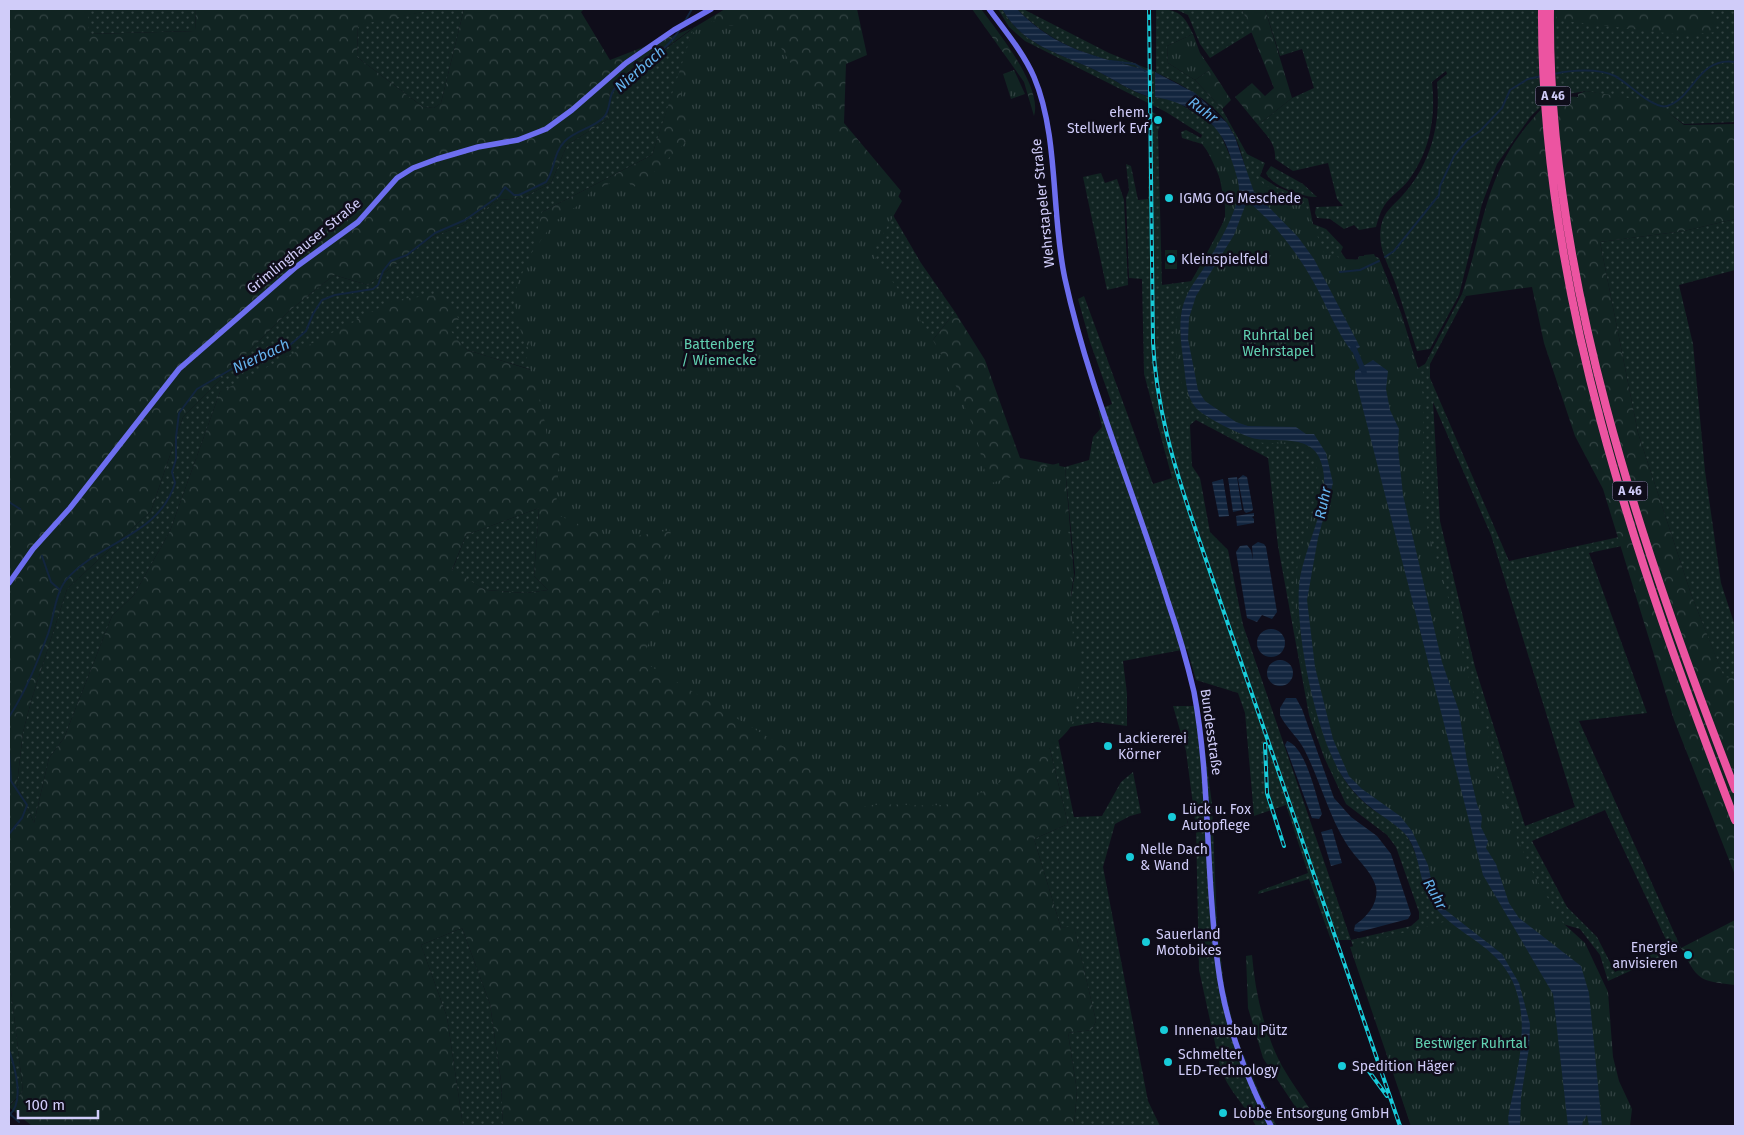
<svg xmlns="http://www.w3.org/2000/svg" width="1744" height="1135" viewBox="0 0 1744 1135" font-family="'Fira Sans',sans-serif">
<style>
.grass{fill:url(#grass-dots);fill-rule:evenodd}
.forest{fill:url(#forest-crowns);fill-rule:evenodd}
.park{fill:url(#park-tufts)}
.pitch{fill:#112422}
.water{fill:url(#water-rules)}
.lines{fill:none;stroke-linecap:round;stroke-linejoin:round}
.stream{stroke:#12253e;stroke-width:2}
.canal{stroke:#12253e;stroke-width:5.5}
.secondary{stroke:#6d6eef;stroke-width:5.5}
.highway{stroke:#ec54a1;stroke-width:8}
.rail-casing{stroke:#18cbd9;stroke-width:4}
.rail{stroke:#0f0d1a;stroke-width:2;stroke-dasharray:5.5;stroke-linecap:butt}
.poi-dot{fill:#18cbd9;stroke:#0f0d1a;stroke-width:2}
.labels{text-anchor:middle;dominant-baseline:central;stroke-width:5;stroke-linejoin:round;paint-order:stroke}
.shield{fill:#0f0d1a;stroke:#9693b6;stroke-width:1}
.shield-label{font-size:12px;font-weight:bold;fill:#d0ccf9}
.poi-label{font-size:14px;fill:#d0ccf9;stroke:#0f0d1a;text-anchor:start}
.street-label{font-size:14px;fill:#d0ccf9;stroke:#0f0d1a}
.park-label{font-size:14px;fill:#61d0b1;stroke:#0f0d1a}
.water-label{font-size:15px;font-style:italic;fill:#65b3ee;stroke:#0f0d1a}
</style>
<defs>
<pattern id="grass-dots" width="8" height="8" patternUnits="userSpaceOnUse" patternTransform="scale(1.25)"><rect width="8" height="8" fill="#112422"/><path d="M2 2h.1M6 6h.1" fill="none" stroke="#334343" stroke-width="1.8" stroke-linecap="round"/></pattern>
<pattern id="forest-crowns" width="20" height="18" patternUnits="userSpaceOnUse" patternTransform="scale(1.25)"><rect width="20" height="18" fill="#112422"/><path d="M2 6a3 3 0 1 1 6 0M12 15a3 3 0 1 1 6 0" fill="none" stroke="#334343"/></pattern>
<pattern id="park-tufts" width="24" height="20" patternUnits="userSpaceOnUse" patternTransform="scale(1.25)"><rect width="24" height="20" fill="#112422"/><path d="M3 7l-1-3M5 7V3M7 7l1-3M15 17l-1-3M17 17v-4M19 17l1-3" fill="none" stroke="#334343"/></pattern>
<pattern id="water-rules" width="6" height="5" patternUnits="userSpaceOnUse" patternTransform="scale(1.25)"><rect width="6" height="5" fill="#12253e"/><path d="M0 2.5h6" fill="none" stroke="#33435b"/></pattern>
</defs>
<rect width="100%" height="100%" fill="#0f0d1a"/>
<path class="grass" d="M87,9H196L195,31L88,34Z
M438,9H464L441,103L434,108L423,107L357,57L358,24Z
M998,9H1002C1024,47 1060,53 1097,71C1115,80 1130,91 1149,97V71C1095,56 1059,51 1017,9H1023L1109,53L1156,72V9C1179,9 1184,15 1193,34L1167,46L1168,63L1195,80L1222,109L1247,154L1265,163L1260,176L1277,187L1308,199L1313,224L1326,229L1343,247L1341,252L1346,259L1357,262L1359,256H1374L1379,258L1401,313L1418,368L1425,364L1462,294L1466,296L1430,364V378L1509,561L1619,537L1622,546L1589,553L1647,713L1579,721L1681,948L1608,981L1600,955L1580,929L1535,916L1502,852L1484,784L1492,754L1466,681L1450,609L1431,589L1418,556L1421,539L1389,342L1382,345L1388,371L1373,360L1369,362L1361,347L1347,356L1355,371V378L1483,875L1553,994L1568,1126H1411L1351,940H1331L1309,879L1258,894L1259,891L1308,873L1286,805L1254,816L1245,713L1238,693L1196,680L1187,649L1123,661L1127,694V726L1097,722L1070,727L1058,739L1074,817L1102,816L1121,782L1133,772L1141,813L1130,816L1115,824L1103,867L1148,1101L1160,1126H1074L1077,1091L1068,1033L1092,1030L1096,1021L1074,927L1061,928L1034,839L1068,824L1048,741L1075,573L1065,467L1089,460L1093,437L1102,427L1098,410L1112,404L1090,342L1078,299L1084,296L1153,484L1172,478L1144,374L1142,279L1129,278L1126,198L1129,190L1126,164L1131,166L1138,200L1148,199L1149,111L1161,116L1163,119L1158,131L1162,285L1192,281L1225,219V206L1217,164L1202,144L1182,138L1181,132L1186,130L1201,138L1202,135L1207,138L1166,112L1025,41L1009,27ZM1155,72C1185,86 1221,105 1235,137C1240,146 1242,157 1245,166L1230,156L1219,131L1208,121L1172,99L1155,97ZM1231,157C1253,168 1247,186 1264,201L1265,215L1247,200L1234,235L1196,296L1189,318L1188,339L1198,390L1205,401L1236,422L1248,426L1296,427L1305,434H1314L1326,453L1333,483L1318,538L1307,600L1315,667L1338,755L1349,776L1362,789L1400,816L1420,844L1428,865L1434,893L1443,908L1502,954L1519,983L1523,999L1518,1000C1513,987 1509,974 1500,963C1485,943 1458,932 1441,913C1421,891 1423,862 1408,838C1400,825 1384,817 1372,809C1343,787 1330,757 1320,722C1307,675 1293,618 1302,569C1307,538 1338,484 1318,454C1304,434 1275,443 1255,439C1238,435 1193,412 1188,395C1181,369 1176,317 1187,293C1201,263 1241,221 1239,187C1239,177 1234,167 1231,157ZM1433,402L1491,535L1575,807L1525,826L1475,667L1440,521ZM1196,420L1268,458L1278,546L1309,715L1324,757L1346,804L1387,835L1396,847L1419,912V919L1411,926L1351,940L1243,625L1228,550L1210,532L1200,478L1192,466L1190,425ZM1605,810L1669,946L1615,972L1597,937L1567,907L1532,841ZM1436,931L1471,962L1499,1053L1495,1087L1411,1115L1359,953Z
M1175,9H1242L1252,32L1210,58L1200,44L1188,15Z
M1265,9H1735V122L1684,124L1670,114L1618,97L1586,91L1551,97L1531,116L1497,164L1482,204L1459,295L1430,349L1417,351C1410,329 1403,307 1396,285C1389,265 1377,249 1381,226C1384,211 1393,206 1402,196C1431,164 1441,124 1437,82L1447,74L1446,71L1432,82C1436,117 1430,152 1408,181C1401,190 1390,196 1384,206C1380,212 1378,220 1376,227L1359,230L1354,225L1344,229L1330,219L1317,218L1315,213L1316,207L1343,206L1337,199L1328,163L1293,171L1275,159C1276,144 1268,137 1258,125L1292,98L1314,88L1302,49L1280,56Z
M695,27L652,155L542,212L539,372L467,350L448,329L220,392L170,531L134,595L112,616L64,738L49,758L34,823L17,784L23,732L32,698L67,589L151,511L183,417L289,311L334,275L368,285L432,237L463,225L498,200L522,198L551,183L567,145L608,119L610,90Z
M1271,166L1303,184L1317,197C1305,198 1270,185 1266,173Z
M1101,173L1105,183L1117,179L1124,200L1128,285L1107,290L1083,177Z
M890,210L921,263L955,312L932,341L868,260Z
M1735,219V270L1679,285L1693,344L1705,471L1721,583L1735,626V678H1724L1691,594L1638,433L1600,242L1684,231Z
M539,508L534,576L548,590L526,593L486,590L452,571L466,535Z
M1173,706H1199L1212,804L1217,924L1224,986L1236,1036L1260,1095L1277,1126H1256C1245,1104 1227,1090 1220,1066L1199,970L1196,828L1186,751Z
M462,928L490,1004L501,1081L503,1126H463L447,1017L421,945Z
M10,981L23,1091L9,1106V984Z"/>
<path class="forest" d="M9,9H88L89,34L195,31L196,9H438L358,25L357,57L423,107L434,108L441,103L464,9H584L581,12L610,60L695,27L725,9H857L867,55L846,64L844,123L901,191L868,260L932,341L955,312L985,360L1020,458L1065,467L1074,575L1048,741L1068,824L1034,839L1061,928L1074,926L1096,1021L1092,1030L1068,1033L1077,1091L1074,1126H503L501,1081L490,1004L462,928L421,945L447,1017L463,1126H32L9,1107L23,1091L10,982L9,984ZM694,27L652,155L542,212L515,317L538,372L467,350L449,329L459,319L443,294L394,300L220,392L170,531L134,595L112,616L64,738L49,758L34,823L17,784L23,732L32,698L67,589L151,511L183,417L289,311L334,275L368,285L432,237L463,225L498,200L522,198L551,183L567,145L608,119L610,90ZM539,508L534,576L548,590L526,593L486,590L452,570L466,535Z
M972,9H981C998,32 1043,87 1034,116L1024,82Z
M1242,9H1265L1292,98L1258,125L1235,97L1252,83L1265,96L1274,88Z
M1557,9H1704L1713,18L1717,32L1683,35L1557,20Z
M1211,69L1231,100L1222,109L1195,80Z
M1586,91L1655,102L1684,125L1735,124V219L1684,231L1600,242L1638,433L1691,594L1724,677L1735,678V875L1674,720L1603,489L1575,436L1544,343L1532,287L1466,296L1462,294C1483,232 1484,175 1530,122C1537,114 1545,103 1555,99C1562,96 1570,97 1578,97V94Z
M1735,920V985C1698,981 1698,980 1681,948Z
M1252,955C1255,992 1264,1032 1282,1066C1291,1082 1303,1098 1313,1114L1304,1120L1263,1058L1248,1008L1246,956Z"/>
<path class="park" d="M713,21L728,26L766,24L835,133C845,136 852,143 861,150L902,201L874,250L875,257L926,328L947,365L975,431L988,484L1059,463L1069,537L1073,638L1081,641C1082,658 1078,708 1072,724C1064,745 978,799 956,803C924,809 892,801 861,807L838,783L786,748L642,661L658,619L671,530L614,540L560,516L556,509L560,441L547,436L542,406L525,353H534L515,306L517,285L531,254L554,222L583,202L590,192L625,177L632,187L640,185L686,142C691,134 690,125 688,116L678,112C682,101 680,91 684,81C686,77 688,75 688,70C690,43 682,33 713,21Z
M1193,34L1200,53L1211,69L1195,80L1168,63L1167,46Z
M1014,70L1025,94L1011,99L1003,74Z
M1202,141L1273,190L1305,205L1325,255L1334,254L1342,260C1350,258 1356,261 1364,258V255L1374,254L1396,303L1416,363L1424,400L1422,484L1428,533L1443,578L1470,682L1488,733L1497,775L1517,838L1535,877L1563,923L1585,943L1608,992L1613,1057L1619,1081L1632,1109L1630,1126H1411L1350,947L1451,920L1440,909L1411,839L1340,771L1336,780C1310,728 1288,619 1298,563C1301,540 1325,491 1318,472C1315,464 1313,455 1306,449C1293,441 1271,445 1257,442C1231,436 1186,410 1181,381C1177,359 1172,331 1178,310C1185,288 1199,269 1210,249C1215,239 1225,223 1226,211C1228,189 1212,160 1202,141Z"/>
<path class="pitch" d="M1165,250H1177V269H1165Z"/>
<path class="water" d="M1002,9H1017C1057,51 1097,56 1149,71L1150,97C1130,91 1115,80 1097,71C1060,53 1024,47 1002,9Z
M1155,72L1195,93L1227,123L1235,137L1254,192L1298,237L1314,259L1360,347L1352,352C1336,331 1326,304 1313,281C1296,251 1274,222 1247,201L1234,235L1196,296L1189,318L1188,339L1198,390L1205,401L1236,422L1248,426L1296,427L1306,434H1314L1326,453L1333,483L1318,538L1307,600L1315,667L1333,739L1349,776L1362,789L1400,816L1412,831L1428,865L1434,893L1443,908L1502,954L1519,983L1530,1024L1529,1048L1521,1097L1520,1126H1509L1508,1118C1517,1069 1538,1004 1499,961C1480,939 1449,928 1432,903C1418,883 1421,852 1405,834C1395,823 1381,816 1370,807C1351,792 1339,774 1330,752C1312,709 1296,632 1299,586C1302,547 1337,495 1319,457C1308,435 1277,442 1257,439C1244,437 1204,417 1196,408C1186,396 1186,381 1184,366C1182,350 1179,332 1181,316C1183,298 1192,285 1202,271C1216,248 1231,224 1238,198C1241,187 1237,178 1234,167C1230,156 1227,143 1219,133C1207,114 1176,100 1155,97Z
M1373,360L1388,371L1386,389L1390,410L1399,429L1398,448L1403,495L1442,662L1459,711L1467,761L1477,804L1482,817L1481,827L1488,841L1486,848L1496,864L1509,903L1519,918L1581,966L1589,993L1602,1126H1589L1587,1115L1583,1121L1582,1126H1568L1553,994L1483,875L1355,378V371Z
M1243,475L1247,477L1253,509L1252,511L1246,513L1244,511L1238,479Z
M1237,477L1242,510L1233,512L1228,478Z
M1223,479L1229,516L1219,517L1212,482Z
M1254,513V516L1252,517L1254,519V523L1237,526L1236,516Z
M1258,542L1264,544L1266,547L1277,612L1272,619L1262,615L1257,622L1247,618L1236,552L1240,546L1247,545L1251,550L1253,560L1252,546Z
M1257 643a14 14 0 1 1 28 0a14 14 0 1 1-28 0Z
M1267 673a13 13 0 1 1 26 0a13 13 0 1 1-26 0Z
M1286,698H1296L1302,709L1334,798L1351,817L1377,836L1391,854L1411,914L1408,919L1359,932L1354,931L1355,925C1367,917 1379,903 1376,887C1372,871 1355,858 1346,843C1328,814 1320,780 1304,749C1298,737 1286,728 1280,715V708Z
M1287,741C1306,747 1316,796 1322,814L1319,819L1312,818L1285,745Z
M1332,829L1342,863L1331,866L1321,832Z"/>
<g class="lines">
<path class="stream" d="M685,21L692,9
M1110,61L1135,64L1145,71
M1554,74C1570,70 1599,68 1615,76C1627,82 1653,110 1667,106C1694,98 1697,57 1735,62
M1385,257L1394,251L1439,195L1440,186L1454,156L1467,140L1480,131L1502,108L1510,90L1528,79L1542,76
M1340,272L1360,270L1379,261
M9,502L20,509
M42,556L51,582L60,590
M9,717C26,691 37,663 48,634C54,617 55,594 66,580C98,542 160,535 175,483L172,472L176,459V437L179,413L197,389L249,359L290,345L306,331L313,314L322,300L335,295L373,289L378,285L383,271L391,261L407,255L435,233L465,220L499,196L505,187L514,195H519L546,182C555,170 553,153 565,141C576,130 594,128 604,117C612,108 607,95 617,86C637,66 665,54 680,29
M9,752L11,781L27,805L22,818L9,834
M9,1050C15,1067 25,1103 9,1115
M10,1114L19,1122"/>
<path class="canal" d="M1352,344L1364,372"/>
<path class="secondary" d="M989,9C1005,31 1023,52 1034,77C1059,136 1051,215 1065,279C1089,389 1135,494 1168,602C1178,631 1187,662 1194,692C1211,783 1205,875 1218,966C1225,1023 1245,1075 1271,1126
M9,583L33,549L70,508L179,369L296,267L358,222L397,178L413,168L437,159L478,147L518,140L546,129L572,110L626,63L674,30L711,9"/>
<path class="highway" d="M1542,9C1540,287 1637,563 1735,820
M1550,9C1547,272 1641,547 1735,789"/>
<g class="rail-casing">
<path id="rail" d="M1149,9L1153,342C1156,405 1173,463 1193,522L1400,1126
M1265,744L1267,793L1284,846
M1365,1066L1387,1096"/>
</g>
<use href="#rail" class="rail"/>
</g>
<g class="poi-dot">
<circle cx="1158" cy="120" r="5"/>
<circle cx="1169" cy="198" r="5"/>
<circle cx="1171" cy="259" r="5"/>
<circle cx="1108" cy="746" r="5"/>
<circle cx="1172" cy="817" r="5"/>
<circle cx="1130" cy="857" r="5"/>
<circle cx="1146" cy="942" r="5"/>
<circle cx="1688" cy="955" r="5"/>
<circle cx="1164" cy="1030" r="5"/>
<circle cx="1168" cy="1062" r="5"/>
<circle cx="1342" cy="1066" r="5"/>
<circle cx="1223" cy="1113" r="5"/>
</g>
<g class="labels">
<g class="shield">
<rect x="1535.5" y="86.5" width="35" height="19" rx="4"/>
<rect x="1612.5" y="481.5" width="35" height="19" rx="4"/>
</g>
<g class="shield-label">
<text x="1553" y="96">A 46</text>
<text x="1630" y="491">A 46</text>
</g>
<g class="poi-label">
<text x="1148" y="112" text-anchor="end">ehem.<tspan x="1148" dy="16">Stellwerk Evf</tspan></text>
<text x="1179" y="198">IGMG OG Meschede</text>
<text x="1181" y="259">Kleinspielfeld</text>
<text x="1118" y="738">Lackiererei<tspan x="1118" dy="16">Körner</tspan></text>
<text x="1182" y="809">Lück u. Fox<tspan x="1182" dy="16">Autopflege</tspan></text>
<text x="1140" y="849">Nelle Dach<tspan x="1140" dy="16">&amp; Wand</tspan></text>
<text x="1156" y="934">Sauerland<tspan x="1156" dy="16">Motobikes</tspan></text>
<text x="1678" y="947" text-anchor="end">Energie<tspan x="1678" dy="16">anvisieren</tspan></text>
<text x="1174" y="1030">Innenausbau Pütz</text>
<text x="1178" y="1054">Schmelter<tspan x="1178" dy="16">LED-Technology</tspan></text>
<text x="1352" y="1066">Spedition Häger</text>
<text x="1233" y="1113">Lobbe Entsorgung GmbH</text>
</g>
<g class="street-label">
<text transform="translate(1043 203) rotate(-96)">Wehrstapeler Straße</text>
<text transform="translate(304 246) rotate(-39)">Grimlinghauser Straße</text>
<text transform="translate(1211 732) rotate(82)">Bundesstraße</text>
</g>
<g class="park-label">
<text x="1278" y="335">Ruhrtal bei<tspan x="1278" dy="16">Wehrstapel</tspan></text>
<text x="719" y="344">Battenberg<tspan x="719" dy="16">/ Wiemecke</tspan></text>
<text x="1471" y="1043">Bestwiger Ruhrtal</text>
</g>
<g class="water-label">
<text transform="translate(640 69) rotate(-41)">Nierbach</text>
<text transform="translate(1203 110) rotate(37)">Ruhr</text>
<text transform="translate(261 356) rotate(-25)">Nierbach</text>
<text transform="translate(1323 503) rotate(-79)">Ruhr</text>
<text transform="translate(1435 894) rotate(61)">Ruhr</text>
</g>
</g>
<rect width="1744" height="1135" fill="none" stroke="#d0ccf9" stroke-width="20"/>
<path d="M18 1110v8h80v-8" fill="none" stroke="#d0ccf9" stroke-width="2.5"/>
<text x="25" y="1110" font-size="15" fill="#d0ccf9" stroke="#0f0d1a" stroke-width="4" paint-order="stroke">100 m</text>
</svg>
